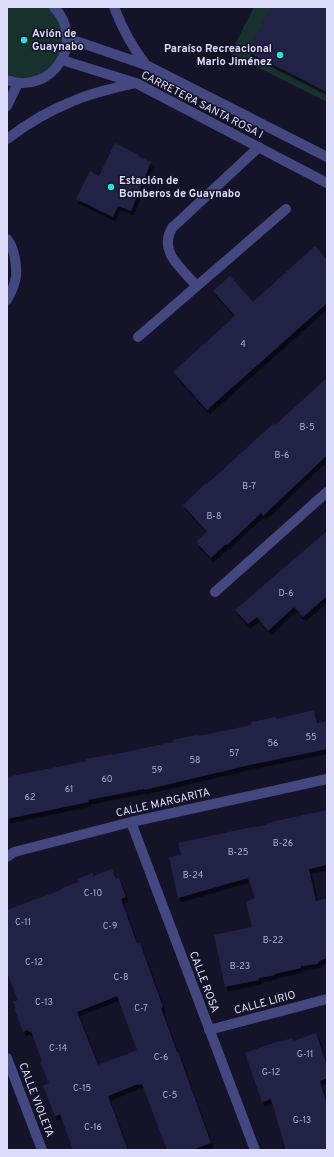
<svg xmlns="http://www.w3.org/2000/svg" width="334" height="1157" viewBox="0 0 334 1157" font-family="Overpass,sans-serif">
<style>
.green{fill:#17312d}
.building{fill:#242146;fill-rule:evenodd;filter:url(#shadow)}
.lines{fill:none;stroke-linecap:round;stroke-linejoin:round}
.minor{stroke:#434881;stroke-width:10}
.poi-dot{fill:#1ee6e3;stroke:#141327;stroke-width:1.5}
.labels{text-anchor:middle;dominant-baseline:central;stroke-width:3;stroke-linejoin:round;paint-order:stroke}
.number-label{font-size:9px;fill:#afaece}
.poi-label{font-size:11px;font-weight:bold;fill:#ddddfb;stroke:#141327;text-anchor:start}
.street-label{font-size:11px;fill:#ddddfb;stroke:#141327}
</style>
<defs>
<filter id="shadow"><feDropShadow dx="2.5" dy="4.5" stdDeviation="0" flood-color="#0009"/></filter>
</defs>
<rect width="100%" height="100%" fill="#141327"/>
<path class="green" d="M7,7H48C82,37 50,92 7,74Z
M254,7H327V102L235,56L233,54L232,50Z"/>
<path class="building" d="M270,7H327V92L248,52Z
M115,143L139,155L138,156L151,162L131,211L118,206L113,217L76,199L90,171L99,176Z
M315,246L327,260V303L207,410L173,372L235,316L213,291L230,276L253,302Z
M327,378V455L263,516L261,513L227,545L226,544L211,558L196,542L207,532L183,505L206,483L207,484L274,423L275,425Z
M327,531V596L303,617L294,607L268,631L257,617L248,624L235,610Z
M314,710L317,723L327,721V749L254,764L144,790V789L88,800L89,802L7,819V777L87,761L86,759L112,754V755L173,742L172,740L198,735V736L252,725L251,722L276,717V719Z
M327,810V865L309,869L316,901L327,898V958L321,960L317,964L301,966V968L274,974L275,975L259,978V980L225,987L214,935L252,927L246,902L255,898L248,878L178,898L169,857L181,855L178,843L247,828L267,825V823Z
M112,869L116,879L119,878L126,897L121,899L126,913L137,944L140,943L163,1007L161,1008L177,1052H178L211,1143L191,1150H167L142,1084L138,1085V1084L108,1096L128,1150H73L60,1114L55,1116L43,1086L49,1083L40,1062L42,1061L31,1031L29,1032L28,1030L23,1032L15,1010L16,1009L13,1002L18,1000L7,973V910L61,890V889L78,882L77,879L93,873V876ZM117,996L137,1050L98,1065L77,1012Z
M316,1033L327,1066V1078L320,1081L327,1105V1150H286L271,1099L262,1102L245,1053L279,1041L280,1042L292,1038L293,1041Z"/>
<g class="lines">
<path class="minor" d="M114,7C122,28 132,47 146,65
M67,38L146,65L327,157
M62,60L136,83L327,183
M7,80C52,96 87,42 54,7
M7,106L18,83
M7,139C27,124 48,111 71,102C91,93 114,88 136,83
M7,239C14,247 17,265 16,276C15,284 11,293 7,300
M197,286C182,269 158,252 172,228L259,147
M138,337L286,209
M215,592L327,492
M131,822L255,1150
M7,857L14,852L131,822L327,779
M209,1030L327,999
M7,1058L42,1150"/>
</g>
<g class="poi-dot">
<circle cx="24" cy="40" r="4"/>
<circle cx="280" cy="55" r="4"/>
<circle cx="111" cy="187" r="4"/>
</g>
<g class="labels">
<g class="number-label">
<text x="243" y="344">4</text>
<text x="307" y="427">B-5</text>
<text x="282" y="455">B-6</text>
<text x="249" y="486">B-7</text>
<text x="214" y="516">B-8</text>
<text x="286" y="593">D-6</text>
<text x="311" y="737">55</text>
<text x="273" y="743">56</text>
<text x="234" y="753">57</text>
<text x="195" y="760">58</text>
<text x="157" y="770">59</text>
<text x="107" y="779">60</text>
<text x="69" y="789">61</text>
<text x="30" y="797">62</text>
<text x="283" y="843">B-26</text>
<text x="238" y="852">B-25</text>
<text x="193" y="875">B-24</text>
<text x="93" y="893">C-10</text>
<text x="23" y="922">C-11</text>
<text x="110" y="926">C-9</text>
<text x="273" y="940">B-22</text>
<text x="34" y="962">C-12</text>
<text x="240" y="966">B-23</text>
<text x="121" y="977">C-8</text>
<text x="44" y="1002">C-13</text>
<text x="141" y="1008">C-7</text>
<text x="58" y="1048">C-14</text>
<text x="305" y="1054">G-11</text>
<text x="161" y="1057">C-6</text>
<text x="271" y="1072">G-12</text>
<text x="82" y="1088">C-15</text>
<text x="170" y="1095">C-5</text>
<text x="302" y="1120">G-13</text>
<text x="93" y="1127">C-16</text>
</g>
<g class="poi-label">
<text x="32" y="34">Avión de<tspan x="32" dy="13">Guaynabo</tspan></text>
<text x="272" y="49" text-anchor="end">Paraíso Recreacional<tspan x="272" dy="13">Mario Jiménez</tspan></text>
<text x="119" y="181">Estación de<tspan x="119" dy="13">Bomberos de Guaynabo</tspan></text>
</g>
<g class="street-label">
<text transform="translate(202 105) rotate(27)">CARRETERA SANTA ROSA I</text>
<text transform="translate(163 803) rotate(-13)">CALLE MARGARITA</text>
<text transform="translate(204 982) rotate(69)">CALLE ROSA</text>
<text transform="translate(265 1003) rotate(-15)">CALLE LIRIO</text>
<text transform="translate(36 1100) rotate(69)">CALLE VIOLETA</text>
</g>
</g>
<rect width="334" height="1157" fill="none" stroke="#ddddfb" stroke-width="16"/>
</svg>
